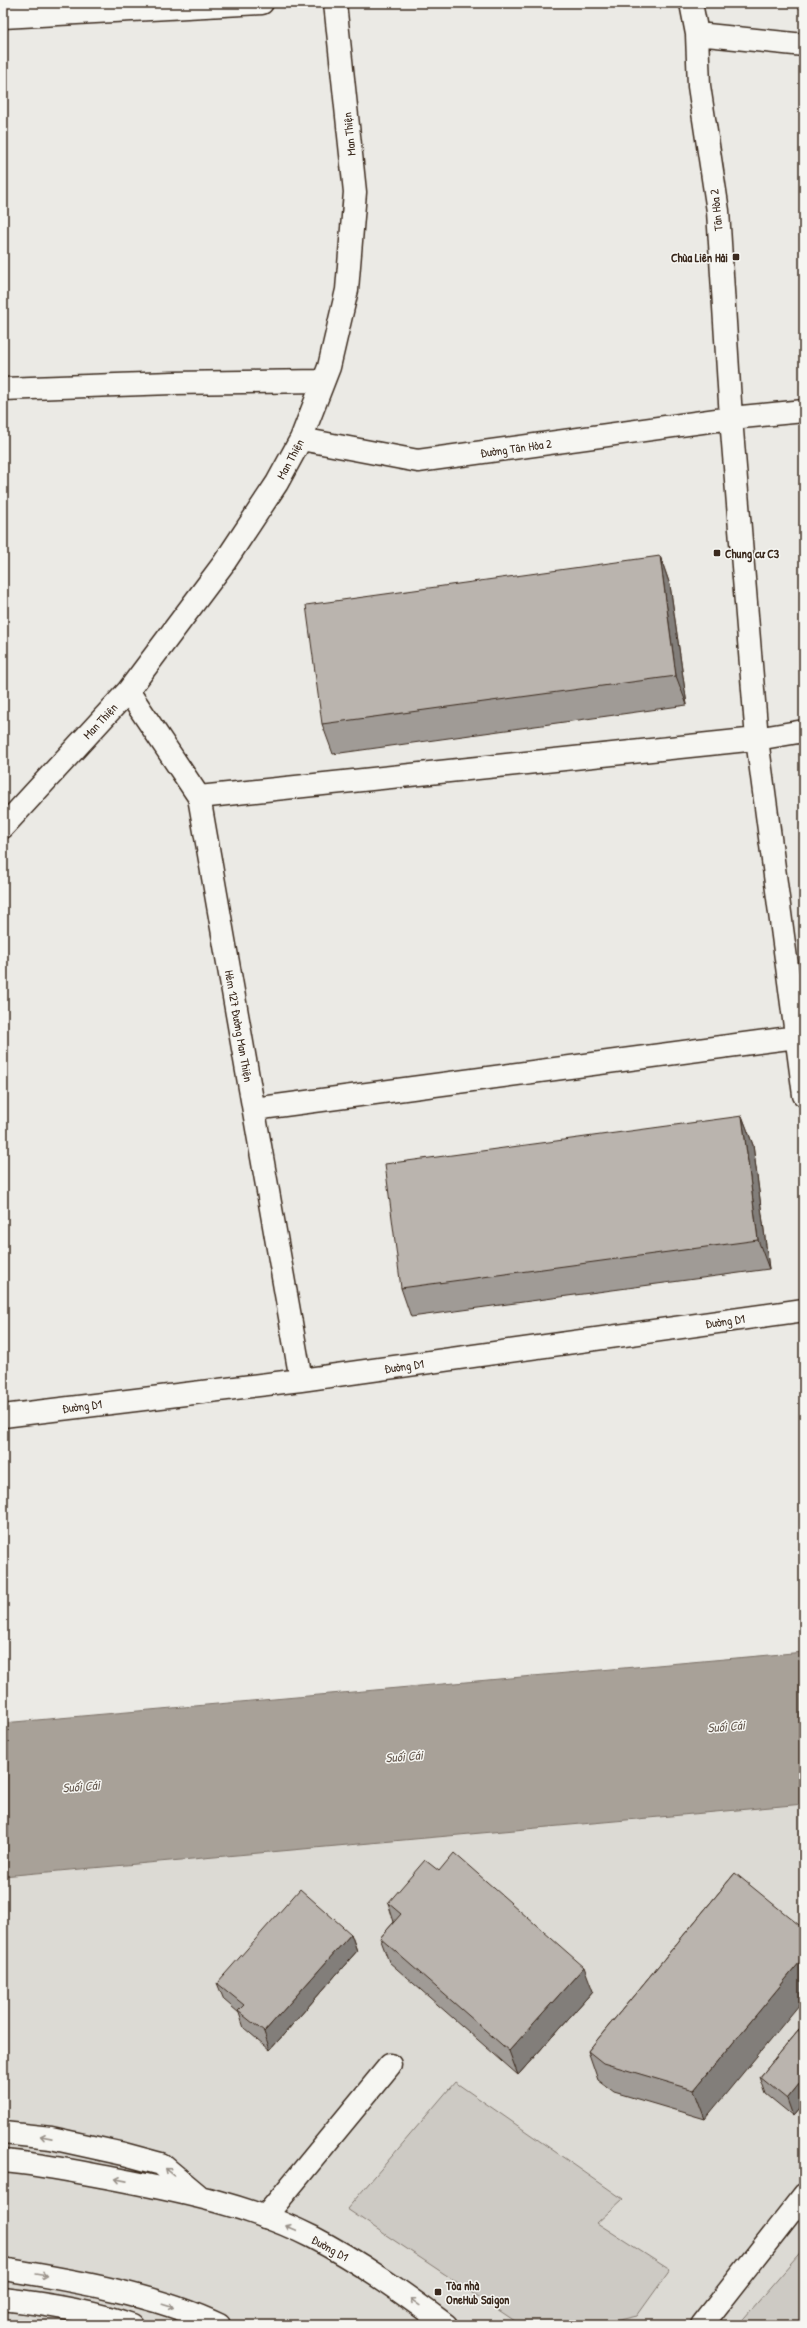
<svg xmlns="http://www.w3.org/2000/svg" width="807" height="2328" viewBox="0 0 807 2328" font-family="'Patrick Hand',sans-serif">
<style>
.built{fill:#dcdad4}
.green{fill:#cdcac4;stroke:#847a71}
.water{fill:#a8a198;stroke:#7c7167}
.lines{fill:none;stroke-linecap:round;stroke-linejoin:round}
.minor-casing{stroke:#3b2a1e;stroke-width:25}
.major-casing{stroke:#3b2a1e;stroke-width:25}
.minor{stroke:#f6f6f2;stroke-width:22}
.major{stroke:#f6f6f2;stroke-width:22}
.wall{fill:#a09b96;stroke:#3b2a1e}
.shaded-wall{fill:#827e7a;stroke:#3b2a1e}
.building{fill:#bab4ae;stroke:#3b2a1e}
.oneway{stroke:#989088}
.poi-dot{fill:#3b2a1e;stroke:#f6f6f2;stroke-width:1.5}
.labels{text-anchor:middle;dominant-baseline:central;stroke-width:3;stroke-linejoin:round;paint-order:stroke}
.street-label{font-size:12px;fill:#3b2a1e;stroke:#f6f6f2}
.poi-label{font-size:12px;font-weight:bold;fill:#3b2a1e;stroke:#f6f6f2;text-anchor:start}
.water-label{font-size:13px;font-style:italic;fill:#615449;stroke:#f6f6f2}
</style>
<rect width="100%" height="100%" fill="#ebeae5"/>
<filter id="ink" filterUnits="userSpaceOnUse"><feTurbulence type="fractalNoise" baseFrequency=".025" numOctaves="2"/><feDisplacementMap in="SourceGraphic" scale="8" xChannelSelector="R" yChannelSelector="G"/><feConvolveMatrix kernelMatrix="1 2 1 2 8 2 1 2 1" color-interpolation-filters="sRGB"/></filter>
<g filter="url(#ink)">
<path class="built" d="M804,1804V2325H3V1876Z"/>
<path class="green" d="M455,2082L623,2199L597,2223L670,2270L637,2316L598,2325H521L347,2209Z
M804,2249V2325H738Z"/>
<path class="water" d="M804,1652V1804L3,1876V1723Z"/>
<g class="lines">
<g class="minor-casing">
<path id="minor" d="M691,3L697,34L699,86L718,211L731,418L757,739L804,1095
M3,17L262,3
M697,34L804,45
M3,389L172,383L323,381
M301,439L418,461L731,418L804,411
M128,691L199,797L301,1380
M199,797L757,739L804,731
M3,827L128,691L224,563L277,483L301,439L329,367L347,290L355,192L335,3
M254,1109L804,1036
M3,1416L301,1380L804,1310
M265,2217L390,2065
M702,2325L804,2195"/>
</g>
<g class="major-casing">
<path id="major" d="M3,2133L51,2138L124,2154L161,2164L198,2195
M3,2161C41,2164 78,2172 116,2179C183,2192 251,2206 312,2237C360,2262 403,2293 446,2325
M3,2269C72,2280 157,2295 219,2325
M3,2299C46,2304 91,2311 132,2325"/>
</g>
<use href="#minor" class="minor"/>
<use href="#major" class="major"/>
</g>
<path class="wall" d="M660,556L670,585L687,705L333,754L322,724Z
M742,1116L753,1145L769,1269L411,1317L401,1288Z
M735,1873L705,2119L614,2092L598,2080L588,2051Z
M388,1903L593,1991L518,2075L389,1962L380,1938L394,1922Z
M351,1934L357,1951L270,2050L244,2028L239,2013L224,2000L217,1983Z
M804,2024V2103L793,2116L766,2094L760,2077Z"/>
<path class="shaded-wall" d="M660,556L670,585L687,705L676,676Z
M742,1116L753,1145L769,1269L758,1240Z
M351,1934L357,1951L270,2050L264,2032Z
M804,1957V1999L705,2119L694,2090Z
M584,1967L593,1991L518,2075L509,2051Z
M804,2078V2103L793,2116L787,2099Z"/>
<path class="building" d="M660,556L676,676L322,724L306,605Z
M742,1116L758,1240L401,1288L385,1164Z
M454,1853L584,1967L509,2051L380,1938L401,1914L388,1903L425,1860L439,1871Z
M735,1873L804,1929V1957L694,2090L603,2063L588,2051Z
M300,1889L351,1934L264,2032L238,2011L244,2005L217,1983Z
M804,2024V2078L787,2099L760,2077Z"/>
<defs><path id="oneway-shaft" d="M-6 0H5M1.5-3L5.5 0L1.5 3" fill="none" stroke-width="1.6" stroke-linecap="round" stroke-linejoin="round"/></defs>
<g class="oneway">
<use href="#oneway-shaft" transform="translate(46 2137) rotate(-169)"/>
<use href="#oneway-shaft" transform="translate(170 2172) rotate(-140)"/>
<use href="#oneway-shaft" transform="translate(121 2180) rotate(-169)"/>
<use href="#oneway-shaft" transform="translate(291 2228) rotate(-157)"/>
<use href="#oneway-shaft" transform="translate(42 2275) rotate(9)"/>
<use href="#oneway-shaft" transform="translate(415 2302) rotate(-144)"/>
<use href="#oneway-shaft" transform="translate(168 2306) rotate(17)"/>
</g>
</g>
<g class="poi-dot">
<rect x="732" y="253" width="8" height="8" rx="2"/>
<rect x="713" y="549" width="8" height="8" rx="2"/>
<rect x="434" y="2288" width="8" height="8" rx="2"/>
</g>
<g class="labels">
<g class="street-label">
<text transform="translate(349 134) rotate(-96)">Man Thiện</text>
<text transform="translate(716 210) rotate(-96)">Tân Hòa 2</text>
<text transform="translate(516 448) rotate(-8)">Đường Tân Hòa 2</text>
<text transform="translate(290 459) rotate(-62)">Man Thiện</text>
<text transform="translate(100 721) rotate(-47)">Man Thiện</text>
<text transform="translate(239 1026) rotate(80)">Hẻm 127 Đường Man Thiện</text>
<text transform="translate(725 1321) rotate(-8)">Đường D1</text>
<text transform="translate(404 1366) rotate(-8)">Đường D1</text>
<text transform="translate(82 1406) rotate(-7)">Đường D1</text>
<text transform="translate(330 2248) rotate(29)">Đường D1</text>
</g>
<g class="poi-label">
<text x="728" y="257" text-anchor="end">Chùa Liên Hải</text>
<text x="725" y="553">Chung cư C3</text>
<text x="446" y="2285">Tòa nhà<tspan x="446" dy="14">OneHub Saigon</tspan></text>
</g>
<g class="water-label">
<text transform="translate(726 1726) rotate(-5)">Suối Cái</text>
<text transform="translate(404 1756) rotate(-5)">Suối Cái</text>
<text transform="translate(81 1786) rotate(-5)">Suối Cái</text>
</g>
</g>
<rect width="807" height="2328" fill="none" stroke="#f6f6f2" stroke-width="16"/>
<rect x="8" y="8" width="791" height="2312" fill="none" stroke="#3b2a1e" stroke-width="1.5" filter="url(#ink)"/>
</svg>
